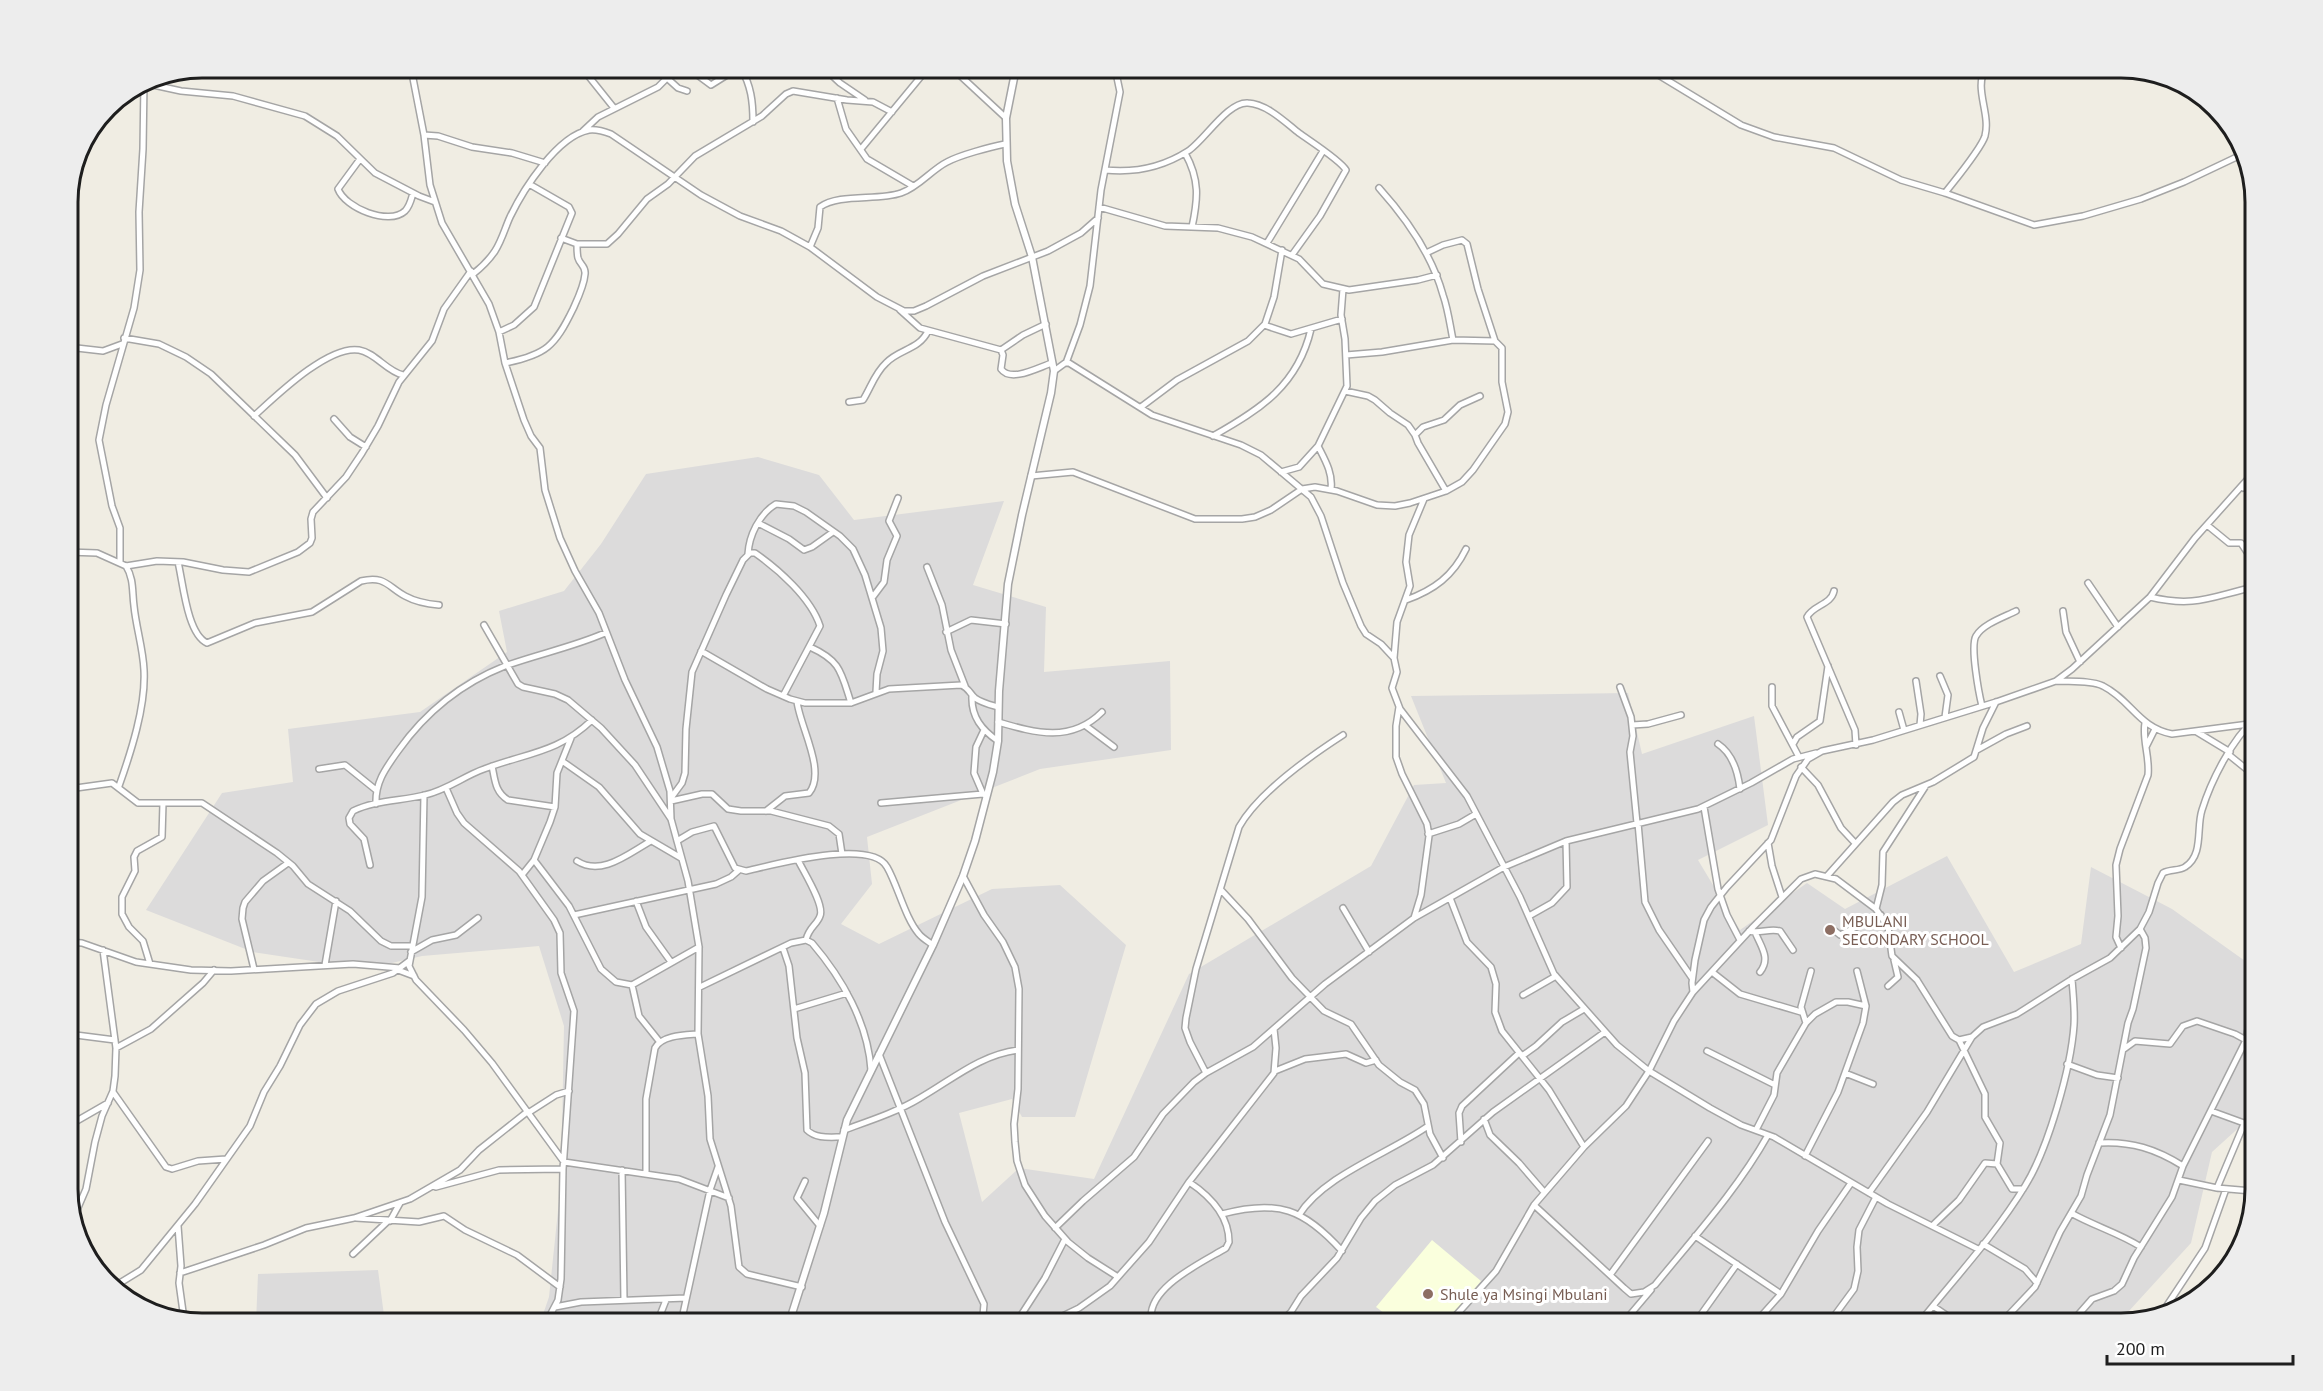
<svg xmlns="http://www.w3.org/2000/svg" width="2323" height="1391" viewBox="0 0 2323 1391" font-family="'PT Sans',sans-serif">
<style>
.residential{fill:#dcdbdb}
.education{fill:#faffdd}
.lines{fill:none;stroke-linecap:round;stroke-linejoin:round}
.minor-casing{stroke:#a5a5a5;stroke-width:8}
.tertiary-casing{stroke:#a5a5a5;stroke-width:9}
.minor{stroke:#fff;stroke-width:5}
.tertiary{stroke:#fff;stroke-width:6}
.education-dot{fill:#8d6e63;stroke:#fff;stroke-width:2}
.labels{text-anchor:middle;dominant-baseline:central;stroke-width:6;stroke-linejoin:round;paint-order:stroke}
.education-label{font-size:16px;fill:#785e54;stroke:#fff;text-anchor:start}
.rim{fill:none;stroke:#1e1e1e;stroke-width:3}
</style>
<rect width="100%" height="100%" fill="#f0ede3"/>
<path class="residential" d="M758,457L819,475L854,520L1004,501L973,585L1046,607L1044,672L1170,661L1171,750L1040,769L867,837L872,884L841,924L879,944L992,889L1060,885L1126,945L1075,1117H1022L1012,1099L959,1113L982,1202L1019,1168L1094,1179L1189,974L1371,866L1414,785L1446,783L1411,696L1628,693L1642,754L1754,716L1768,825L1698,860L1740,930L1807,883L1845,909L1947,856L2014,972L2081,944L2091,867L2172,909L2255,968V1113L2212,1152L2191,1243L2118,1323H540L549,1297L561,1182L564,1026L539,946L422,956L366,969L253,952L146,910L222,793L293,782L288,729L420,712L507,652L499,611L564,591L601,544L646,474Z
M378,1270L385,1323H256L258,1274Z"/>
<path class="education" d="M1432,1240L1481,1281L1446,1323H1397L1376,1307Z"/>
<g class="lines">
<g class="minor-casing">
<path id="minor" d="M411,68L424,135L430,185L442,223L489,304L499,332L505,363L524,420L531,436L540,448L545,490L560,538L575,571L599,613L625,680L657,747L670,791L671,819
M582,68L614,108
M688,68L711,85L738,68
M741,68C751,86 753,101 753,122
M824,68L840,83L865,100
M952,68L1006,118
M999,68L1014,76
M1647,68L1741,125L1774,137L1834,148L1901,180L1945,193L2034,225L2083,216L2141,199L2184,182L2243,154
M667,78L678,88L687,91
M144,83L181,91L233,96L305,116L337,136L375,173L419,196L435,202
M837,98L846,129L867,159L913,186
M583,131L598,117L658,87L665,80L672,68
M424,135L438,136L472,147L512,153L545,163
M861,149L928,68
M1185,153C1200,180 1198,199 1192,227
M360,159L338,189C345,208 389,226 405,211C410,206 411,200 413,193
M1105,170C1134,173 1163,167 1188,151C1204,141 1228,101 1248,103C1267,104 1285,122 1299,133C1310,141 1340,160 1346,170L1320,216L1292,255
M1379,188C1406,218 1432,255 1443,295C1448,309 1450,325 1453,340
M1945,193C1955,180 1981,149 1985,136C1991,113 1973,88 1986,68
M1099,207L1165,226L1218,228L1252,237L1299,259L1323,284L1349,290L1418,280L1437,275
M561,238L577,244H607L618,234L647,199L668,184L695,156L762,116L786,94L793,91L847,100L873,102L892,112
M1267,243L1323,151
M810,247L818,228L820,207C839,193 878,201 901,193C919,187 931,170 947,162C960,155 990,147 1005,144
M1426,253L1443,245L1462,240L1467,244L1478,289L1495,341
M473,274C482,267 489,260 495,251C502,240 505,228 510,217C523,190 557,136 589,130C597,129 603,131 611,134L701,195L740,216L781,231L810,247L877,297L904,311H914L926,306L983,276L1048,251L1081,233L1098,218
M900,310L920,328L1001,350L1003,355L1001,369C1011,383 1039,367 1052,363
M1264,325L1291,334L1342,319
M499,332L514,325L534,307L572,213L569,207L529,184
M124,338L159,344L186,357L211,374L295,455L327,498
M68,347L103,351L122,344
M1001,350L1023,335L1046,324
M505,363C546,355 555,346 573,309C578,298 584,286 585,274C586,266 580,265 578,258C577,254 577,248 577,244
M1066,363L1080,325L1090,286L1101,190L1120,92L1115,68
M1054,371L1065,363H1069L1152,415L1241,445L1261,455L1311,497L1321,516L1343,583L1361,626L1366,634L1381,644L1394,658L1397,672L1392,688L1400,709L1467,796L1520,897L1554,974L1617,1045L1649,1071L1710,1108L1741,1125L1774,1137L1888,1204L1978,1249
M1345,391L1368,396L1375,400L1390,413L1408,425L1415,435
M849,402L863,400C871,387 875,373 886,363C899,349 919,350 928,331
M1141,407L1177,380L1248,341L1265,324L1274,297L1282,250
M254,416C276,396 328,345 359,350C376,353 386,371 403,375
M334,419L350,437L366,447
M1213,436C1261,409 1298,385 1311,329
M1281,472L1299,467L1318,446
M1031,476L1073,472L1195,519H1242L1255,517L1271,510L1302,489L1315,487L1337,491L1377,505L1395,506L1410,503L1446,491L1462,482L1473,470L1505,424L1508,412L1502,382V348L1495,341L1453,340L1382,352L1346,355
M2243,488L2255,482
M1331,489C1333,473 1325,460 1318,446L1347,386L1345,339L1341,315L1343,289
M1446,491L1418,443L1415,435L1423,427L1444,420L1460,405L1480,396
M758,523L789,539L804,550L812,547L833,532
M2207,525L2229,543H2241L2255,564
M68,552L97,553L126,566L157,561L183,562L223,570L249,572L298,552L310,543L312,538L311,519L313,512L346,477L362,453L378,426L399,382L432,341L444,309L471,271
M748,554C749,536 759,514 776,504L794,506L806,512L840,536L853,549L865,575L881,628L883,651L877,674L876,692
M178,562C183,582 187,634 207,643L255,623L312,612L361,581C385,575 388,587 405,596C416,602 427,604 439,605
M120,563V528L112,506L99,440L106,405L134,308L140,270L139,212L143,149L144,82
M927,567L942,605L951,650L965,686
M2088,583L2118,627
M1834,591C1831,605 1813,605 1807,617L1855,730L1856,745
M2150,597C2196,608 2212,596 2255,587
M872,598L884,582L887,560L897,536L889,521L898,498
M1406,600C1434,590 1453,576 1466,549
M2063,611L2066,632L2080,662
M484,625L518,684L523,687L555,694L568,700L601,728L635,765L671,819L688,881L699,947L698,1034L708,1096L710,1139L731,1206L739,1267L747,1274L802,1287
M946,632L971,620L1006,624
M810,647C841,661 841,672 851,703
M701,651L767,689L790,699L805,703H851L889,689L961,685C969,688 970,694 975,698C982,703 991,705 998,707
M1394,658L1397,622L1410,586L1406,562L1409,535L1424,499
M1940,676L1948,695L1945,717
M1916,681L1921,714L1920,725
M2056,681C2070,682 2090,680 2103,686C2131,700 2139,728 2172,734L2249,724
M1620,687L1631,717L1633,736L1630,752L1637,823
M1772,687V706L1799,757
M972,696C971,717 982,730 998,741
M1982,706C1979,694 1970,646 1976,636C1983,624 2004,617 2016,611
M1399,707L1396,726V757L1402,774L1427,824L1429,836L1421,895L1414,918
M1899,712L1904,730
M998,722C1036,733 1071,743 1102,712
M1632,725L1648,724L1681,715
M1086,726L1114,747
M984,730L976,747L974,773L983,794L985,795
M2197,732L2230,752
M1718,744C1733,754 1738,772 1740,789
M1793,744L1797,737L1820,721L1828,666
M2146,747L2155,729
M1977,750L2006,734L2027,726
M2229,755L2255,776
M562,761L599,787L640,834L681,858
M492,766C495,780 495,792 508,800L555,807
M1801,767L1818,785L1841,828L1855,843
M319,769L345,765L376,790
M119,786C131,752 146,706 144,670C143,648 136,627 134,606C132,591 134,579 126,566
M68,787L76,788L112,783L138,803H202L277,853L293,866L308,884L350,911L381,941L391,946H412
M446,788L457,813L464,823L519,871L554,920L560,933L561,973L574,1011L563,1169L561,1279L558,1300L546,1323
M424,795L422,897L409,966L416,980L464,1030L492,1063L564,1162L679,1179L729,1198
M671,798L682,783L685,773L686,729L692,672L726,595L743,560L750,553H755C778,569 811,598 820,626L783,696
M671,801L702,794H712L728,809L741,811H771L829,826L839,834L842,854
M881,803L983,794
M376,804C375,782 386,768 398,751C425,713 462,683 505,666C538,654 573,647 605,633
M1704,807L1718,889L1727,915L1740,940
M766,811L785,796L809,793C827,771 799,725 797,701
M1638,823L1645,902L1659,930L1692,978
M1428,834L1459,824L1476,814
M677,841L692,832L714,826L735,868L746,871C773,865 871,838 887,867C898,886 905,918 919,934C922,938 929,942 933,945
M1768,843L1772,866L1782,897
M534,860L569,906L601,969L616,982L632,985L639,1016L659,1041
M798,860C803,871 825,905 820,916C817,925 809,927 806,940
M577,861C602,877 629,853 651,841
M370,865L364,839L350,824L349,818L353,811C375,800 402,801 425,795C447,790 464,776 484,769C526,753 558,753 592,720
M522,875L534,860L550,822L555,807L557,773L571,738
M963,876L984,915L1003,942L1015,967L1019,989L1018,1089L1014,1124L1015,1142L1017,1161L1025,1185L1045,1216L1068,1242L1088,1258L1118,1277
M1827,876L1893,802L1902,795L1933,782L1974,757L1983,728L1996,702
M1221,890L1248,919L1292,978L1324,1011L1351,1024L1379,1065L1400,1082L1415,1090L1424,1104L1430,1134L1443,1158
M1450,898L1467,942L1491,967L1496,984L1495,1012L1502,1031L1549,1090L1584,1147
M636,901L646,927L671,962
M1343,908L1369,952
M1876,909L1882,885L1883,852L1925,787
M574,915L716,884L731,877L739,870
M1529,916L1552,903L1567,887L1566,841
M1749,931C1760,934 1769,928 1780,931L1793,950
M1835,931L1840,935L1881,915
M1755,932C1761,947 1771,958 1760,972
M68,942L82,943L136,962L191,970L231,971L353,964L400,968
M783,948L789,966L797,1038L805,1073L807,1130C816,1139 830,1137 842,1137
M2121,948L2116,937L2118,916L2116,865L2120,849L2148,775C2150,757 2142,740 2145,723
M411,952L432,940L456,935L478,918
M150,964L143,941L129,927L122,914V897L135,871L134,857L137,851L162,837L163,803
M325,965L336,901
M254,969L242,919L243,908L245,902L263,881L288,863
M398,970L414,976
M1712,972L1740,994L1801,1012
M632,985L699,947
M1888,986L1898,977L1894,960
M700,987L791,943L806,940L812,943C842,978 868,1023 871,1070
M1693,992L1692,983L1695,960L1704,920L1711,907L1727,887L1771,840L1796,776L1808,759L1822,751L1873,740L1996,702L2056,681L2072,669L2150,597L2195,538L2255,471
M1523,995L1556,976
M794,1009L847,993
M1806,1023L1801,1007L1811,971
M68,1034L115,1040
M1959,1040L1985,1094V1117L2000,1143L1997,1164L2012,1189H2023
M116,1048L151,1029L203,983L214,970
M2124,1049L2135,1041L2170,1044L2183,1026L2197,1021L2235,1034L2246,1040
M1707,1051L1775,1085
M879,1054L945,1222L984,1304L983,1315L979,1323
M1522,1056L1536,1046L1562,1022L1584,1009
M2067,1064L2097,1075L2118,1078
M1275,1071L1305,1059L1338,1055L1346,1054L1366,1063L1376,1060
M1206,1073L1190,1042L1185,1028L1186,1018L1196,969L1239,827C1259,792 1309,757 1343,735
M1845,1073L1873,1084
M113,1092L166,1167L172,1169L198,1161L226,1159
M2211,1111L2255,1127
M528,1113L556,1095L569,1091
M1484,1119L1490,1135L1519,1163L1544,1192
M68,1126L108,1103
M844,1130C869,1121 897,1112 920,1098C953,1079 980,1055 1018,1050
M1756,1130L1774,1095L1777,1073L1806,1023L1815,1014L1836,1002H1848L1866,1006
M1461,1142L1459,1113L1462,1106L1519,1053
M2099,1143C2131,1141 2156,1149 2183,1166
M1805,1156L1838,1092L1863,1023L1866,1006L1857,971
M622,1170L624,1300
M646,1174V1099L655,1048C662,1035 685,1035 698,1034
M2179,1180L2217,1188L2252,1191L2255,1188
M805,1181L797,1198L820,1226
M436,1187L499,1170L563,1169
M2217,1188L2244,1124
M1869,1193L1927,1112L1972,1037
M1534,1205L1624,1288L1631,1294L1644,1292L1655,1285C1695,1236 1737,1190 1768,1135
M2071,1213C2094,1226 2119,1233 2141,1247
M1222,1214C1278,1199 1304,1209 1342,1251
M1299,1215C1324,1175 1390,1153 1428,1126
M74,1217L86,1189L95,1142L102,1116L113,1091L115,1076L116,1048L103,950
M356,1218L419,1222L444,1216L465,1230L517,1255L560,1287
M390,1221L400,1203
M178,1226L181,1266L179,1283L184,1319
M1932,1226L1959,1200L1985,1163L1997,1164
M1055,1228L1083,1201L1134,1157L1163,1114L1194,1082L1206,1073L1253,1047L1325,984L1414,918L1504,867L1566,841L1698,809L1751,783L1793,759L1816,753
M1695,1236L1781,1294
M1983,1244L2025,1269L2037,1283
M353,1254L388,1221
M180,1273L264,1245L306,1228L354,1218L410,1199L460,1170L479,1150L527,1112
M1610,1275L1708,1141
M115,1286L141,1270L195,1204L250,1126L264,1092L280,1066L300,1025L316,1004L338,991L393,973L409,961
M1933,1306L1958,1323
M555,1307L581,1302L686,1298
M2162,1313L2205,1248L2226,1189
M791,1317L854,1323
M657,1323L666,1300
M681,1323L710,1190L718,1167
M1016,1323L1045,1278L1065,1239
M1048,1323L1079,1308L1110,1286L1149,1242L1189,1182L1274,1073L1276,1048L1274,1029
M1152,1323C1143,1289 1203,1262 1226,1248L1229,1242C1229,1215 1210,1196 1189,1182
M1280,1323L1291,1312L1301,1296L1337,1258L1361,1218L1375,1201L1395,1185L1433,1165L1493,1112L1605,1032
M1449,1323L1496,1271L1534,1205L1584,1147L1626,1106L1649,1071L1674,1021L1693,992L1753,927L1801,879L1815,874L1836,879L1876,909L1888,927L1892,956L1917,980L1952,1036L1959,1040L1972,1037L1983,1027L2017,1014L2072,979L2110,958L2140,929L2149,912L2158,883L2163,873C2170,869 2179,871 2185,867C2204,855 2196,828 2202,810C2211,781 2232,739 2255,719
M1623,1323L1651,1290
M1695,1323L1737,1264
M1755,1323L1781,1294L1818,1231L1851,1183
M1829,1323L1854,1289L1858,1271L1857,1247L1859,1230L1876,1197
M1919,1323C1955,1278 1995,1235 2025,1186C2048,1149 2071,1068 2074,1025C2075,1010 2073,994 2072,979
M2001,1323L2035,1287L2060,1232L2081,1196L2087,1175L2110,1115L2128,1023L2133,1009L2146,948L2145,938L2140,929
M2071,1323L2092,1299L2114,1291L2122,1284L2134,1258L2172,1197L2183,1166L2246,1040L2254,997L2252,975L2255,962"/>
</g>
<g class="tertiary-casing">
<path id="tertiary" d="M789,1323L824,1213L847,1120L933,945L963,876L975,841L993,772L998,741L999,691L1008,584L1022,515L1051,393L1054,371L1032,257L1015,204L1007,161L1006,118L1016,68"/>
</g>
<use href="#minor" class="minor"/>
<use href="#tertiary" class="tertiary"/>
</g>
<g class="education-dot">
<circle cx="1830" cy="930" r="6"/>
<circle cx="1428" cy="1294" r="6"/>
</g>
<g class="labels">
<g class="education-label">
<text x="1842" y="921">MBULANI<tspan x="1842" dy="18">SECONDARY SCHOOL</tspan></text>
<text x="1440" y="1294">Shule ya Msingi Mbulani</text>
</g>
</g>
<path d="M0 0H2323V1391H0ZM202 78H2121A124 124 0 0 1 2245 202V1189A124 124 0 0 1 2121 1313H202A124 124 0 0 1 78 1189V202A124 124 0 0 1 202 78Z" fill="#ededed" fill-rule="evenodd"/>
<path class="rim" d="M202 78H2121A124 124 0 0 1 2245 202V1189A124 124 0 0 1 2121 1313H202A124 124 0 0 1 78 1189V202A124 124 0 0 1 202 78Z"/>
<path d="M2107 1355v9h186v-9" fill="none" stroke="#1e1e1e" stroke-width="3"/>
<text x="2116" y="1355" font-size="18" fill="#1e1e1e" stroke="#ffffff" stroke-width="4.5" paint-order="stroke">200 m</text>
</svg>
